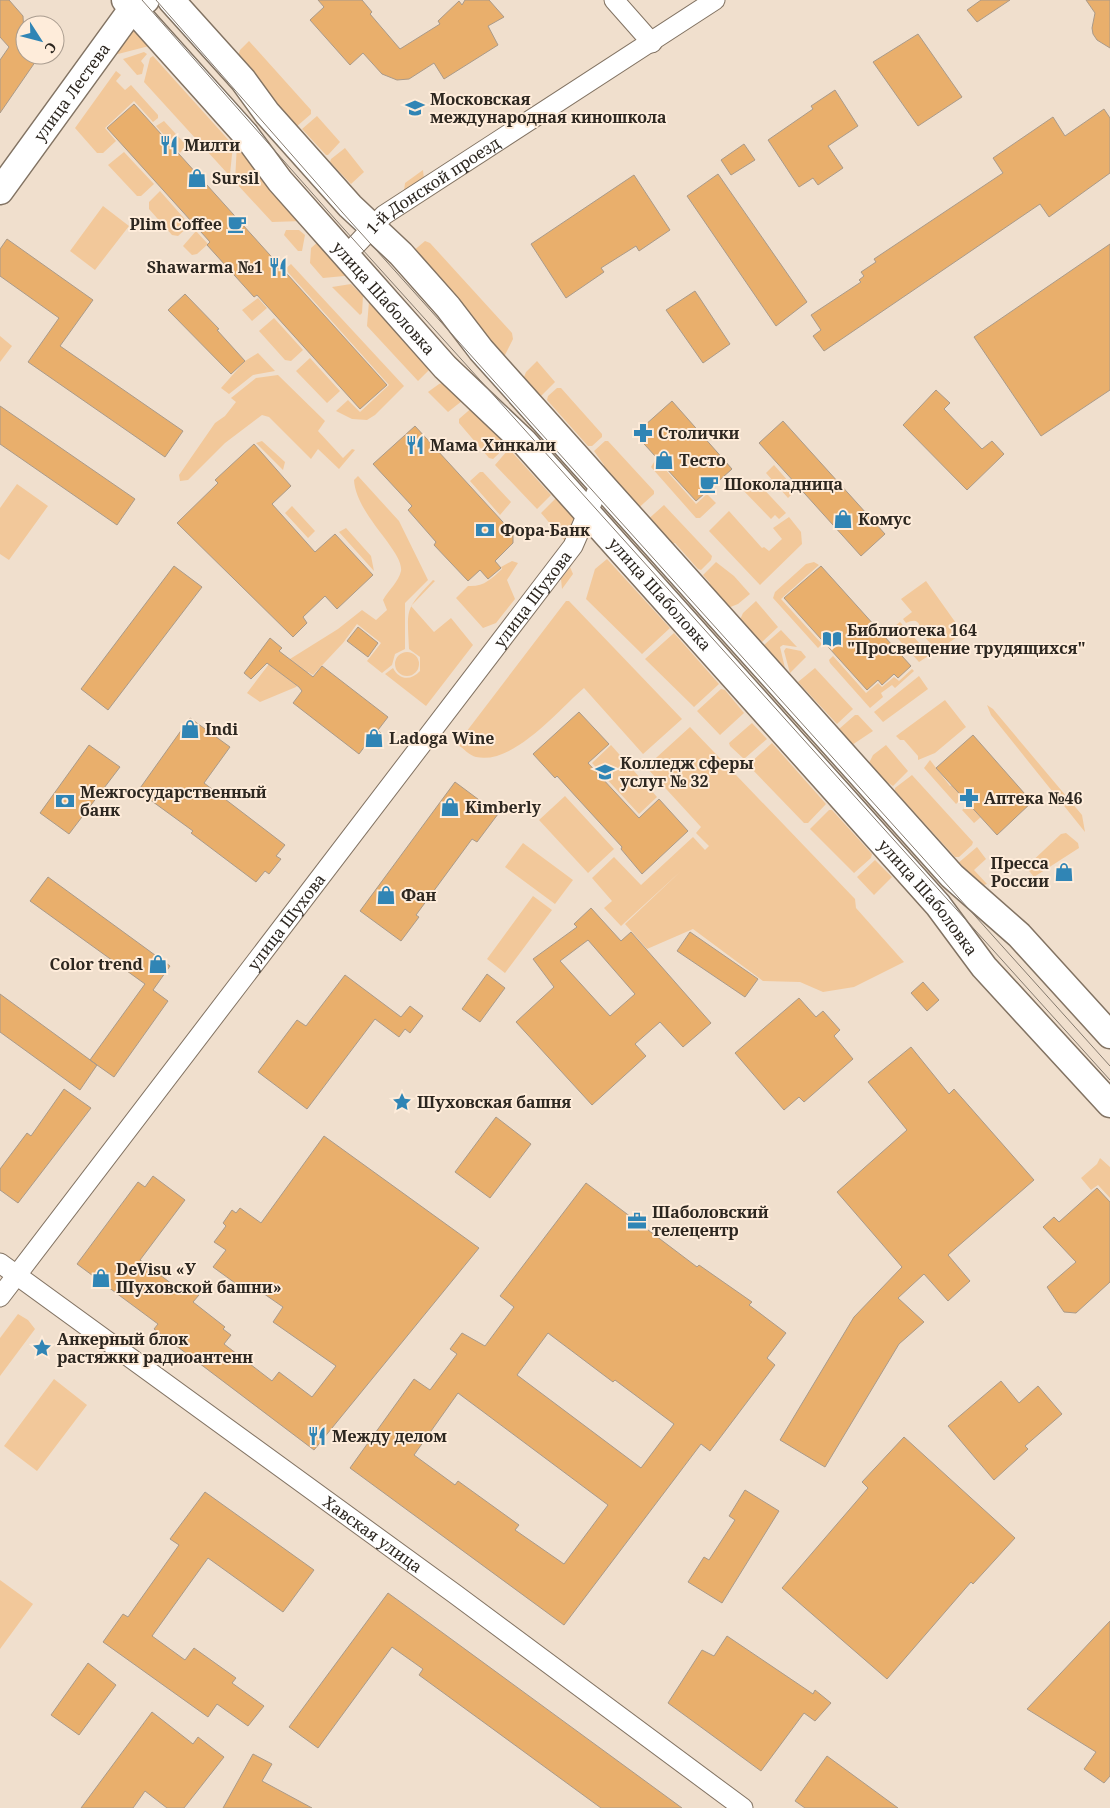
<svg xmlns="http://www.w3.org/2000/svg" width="1110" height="1808" viewBox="0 0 1110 1808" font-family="'Noto Serif',serif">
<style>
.green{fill:#f2c89a}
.building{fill:#e9af6c;stroke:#aa9a89;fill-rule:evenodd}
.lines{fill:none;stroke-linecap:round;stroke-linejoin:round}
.street-casing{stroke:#827363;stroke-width:21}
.secondary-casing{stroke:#827363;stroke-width:29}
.street{stroke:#fff;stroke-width:19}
.secondary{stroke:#fff;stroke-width:26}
.tram{stroke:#857a6e;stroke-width:1}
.labels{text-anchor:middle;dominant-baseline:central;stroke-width:4;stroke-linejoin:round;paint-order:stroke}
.street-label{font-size:16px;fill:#2d2720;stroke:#feecda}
.poi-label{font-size:16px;font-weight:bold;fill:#2d2720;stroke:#feecda;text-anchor:start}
</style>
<rect width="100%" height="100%" fill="#f0dfcd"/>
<path class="green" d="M138,28L149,46L118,54L111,47L121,33Z
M249,41L311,110V114L296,127L289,129L238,56L240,50Z
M144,52L147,54L141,61L144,65L142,74L137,75L123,59Z
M153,56L233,145L230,174L227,173L144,82L150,58Z
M116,71L121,75L116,81L125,90L131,85L158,115V118L153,122L134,101L105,128L116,141L103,153H97L75,128Z
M317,116L340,142L328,155H326L302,129Z
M164,121L186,145L180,153L156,126Z
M237,143L303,221L272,222L235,182Z
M345,148L364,172L351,184L330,162L331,159Z
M124,152L154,184L141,196H137L108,165Z
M423,170L424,179L404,191L405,183Z
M160,191L190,225L178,236L172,235L149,209V202Z
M103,206L129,226L95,270L70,251Z
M286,230H299L305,235L302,251H298L284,235Z
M196,231L208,244L197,254L192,255L183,246Z
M320,240L355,275L323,278L310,263L311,248Z
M425,241L430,243L512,333L513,339L501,363L412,252Z
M291,264L404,386L375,415L367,420L352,419L336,411L348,400L360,412L389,385L285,269Z
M351,284L363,296L362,313L360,315L332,287Z
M370,289L430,363L429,370L418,381L367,326Z
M258,298L267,308L252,321L242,310Z
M274,318L303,350L291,361L285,360L259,331Z
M0,336L12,346L0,362Z
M258,353L275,371L253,375L229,394L221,388L245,361Z
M310,358L340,391L327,403L296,371Z
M537,361L555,382L540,397L522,382L526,372Z
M278,375L325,421L318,431L343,458L352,449L355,450L339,469L318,449L311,459L269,417L262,415L225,443L188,480L180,481L179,475L215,423L225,416L236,402L231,398L256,378Z
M446,382L467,397L448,412L428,392L439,384Z
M557,388H561L602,434V437L592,446H588L547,400L548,396Z
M475,405L508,445L493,459L489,458L459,423V419Z
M262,441L285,462L283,470L256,443Z
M605,441H608L654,491V494L634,512L601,475L604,465L594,451Z
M507,451H511L551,495L537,509L495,465Z
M656,459L696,504L707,494L716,503L700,518H696L651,467Z
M774,465L796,490L788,498L766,473Z
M480,472H483L511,502L500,515L470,481Z
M358,476L399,521L428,580L405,603V649L395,654L392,665L382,673L367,661L381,643L357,624L343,643L313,675L308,672L296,687L260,702L247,693L269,664L280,672L290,659L338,629L362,610L376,620L387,610L383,600C388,591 399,581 401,571C404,551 356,515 354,480Z
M750,480L759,484L786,513L779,519L775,515L771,519L740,487Z
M17,484L48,506L9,560L0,554V508Z
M557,497L577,514L573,530L565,541L541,513Z
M664,505L712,556L711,560L701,570L698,569L675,543L665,545L644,523Z
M292,506L315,531L308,538L285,513Z
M729,511L762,548L764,547L769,551L782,539L773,528L789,517L801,532L802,544L760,585L709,531Z
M346,528L371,556L374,571L339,532Z
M607,559L670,628L642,654L586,599L595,569Z
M512,561L518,563L507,580L515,599L496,623L483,628L456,598L468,586C484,587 491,579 502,569L501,567Z
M716,562L734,576L750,594L738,604L728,608L709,586L710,583L703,575Z
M814,562L819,565L781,599L822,644L818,648L773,598L775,592L806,564Z
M570,567L573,574L562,589L561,579Z
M433,580L435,581L411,606L434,632L451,618L473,645L426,706L385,674L393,668C399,680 411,681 420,671V657L409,649C407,607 405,610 433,580Z
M926,581L963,633L938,650C934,646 926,640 923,634C919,626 920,616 906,623L903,619L912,612L901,599Z
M566,601H569L682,719L643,754L584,688C558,710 514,765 476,757C470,756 463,748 457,744Z
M756,601L778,627L762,642L739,622L743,613Z
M900,622L921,645L925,643L933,653L919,662L890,630Z
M781,630L797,647L783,645L780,647L785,668L764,645Z
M674,633L719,684L694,707L645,659Z
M786,648L801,651L806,657L790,673L784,651Z
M395 664a12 12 0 1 1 24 0a12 12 0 1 1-24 0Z
M833,656L866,693L878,683L882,687L894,677L899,681L912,669L914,671L895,688L892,685L881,693L883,697L870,708L830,663L829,660Z
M815,668L853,709L837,724L798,682Z
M919,676L928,689L883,722L874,712Z
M721,689L725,690L744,713L720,735L697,711Z
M945,700L966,727L935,753L918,760V756L904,740H900L896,736Z
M987,705L993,709L1082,815L1085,832L991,715Z
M855,715H858L873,731L852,745L836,740L839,729Z
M752,723L767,739L744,759L730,746L729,743Z
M690,727L855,899L856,908L904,962L854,987L823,992L800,982L763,981L693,929L647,949L625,924L681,871L621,926L604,908L612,901L592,878L614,857L641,885L693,837L705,850L709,846L696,833L701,827L646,767Z
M772,743L826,804L808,823H804L748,765Z
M611,745L657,797L639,814L592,763Z
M886,745L908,771L893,786L884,780L875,782L868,765L873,755Z
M930,760L950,786L952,785L963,797L956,804L924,768Z
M912,775L973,842L972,845L959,857H955L895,791V788Z
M565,796L614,849L588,873L539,820Z
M969,804L981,817L974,823L962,810Z
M829,810H832L872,854L871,858L854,873L810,829Z
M1066,833L1078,843L1079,848L1034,877L1026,867L1061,834Z
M523,843L573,880L555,904L505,867Z
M977,847L986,859L974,870L987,884L978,887L957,864Z
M875,860L892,877L874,895L857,877Z
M533,896L552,910L505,973L487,959Z
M1100,1158L1110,1167V1198L1098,1185L1091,1190L1081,1178L1097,1164Z
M18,1314L28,1320L35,1329L0,1376V1338Z
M54,1379L87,1405L37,1471L4,1446Z
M0,1580L33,1604L0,1649Z"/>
<path class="building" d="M0,0H9L23,16L25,55H40L0,113V60L9,47L0,37Z
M318,0H362L372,12L370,14L400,49L440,24L438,21L459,1L462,5L465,0H489L504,17L488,26L498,45L444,79L434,63L409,79L397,80L382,74L363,53L350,65L310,20L324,7Z
M981,0H1010L977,22L967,10Z
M1086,0H1110V48L1097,40L1093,34L1092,28L1095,13Z
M918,34L962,97L918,126L873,62Z
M835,90L858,126L828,146L843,168L818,185L813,178L799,187L768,140L813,109L811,106Z
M134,104L387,385L360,409L257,295L254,297L207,245L210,242L107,128Z
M1104,109L1110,118V173L1049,217L1040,204L824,351L813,336L821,330L811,315L861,282L859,280L864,276L861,272L876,262L874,259L1003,173L993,158L1053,117L1065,136Z
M744,144L755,160L731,175L721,160Z
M718,174L807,302L776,326L687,196Z
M634,175L670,230L639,251L636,246L601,268L604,272L566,298L531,244Z
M7,239L93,300L60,346L183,431L165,457L28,362L59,318L0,276V249Z
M1110,244V390L1041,436L974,337Z
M695,291L730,344L703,363L666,310Z
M185,294L219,329L217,330L245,361L231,374L168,310Z
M936,390L950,403L944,409L982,449L992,441L1004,454L967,490L903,425Z
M672,401L732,469L696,501L635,434Z
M0,406L135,499L117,525L0,444Z
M783,421L885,534L861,556L759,443Z
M415,426L513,533V543L495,561L501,568L488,579L480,570L468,581L434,545L436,542L408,510L412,506L373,464Z
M254,444L291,486L272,504L315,552L335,534L373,575L337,609L325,596L303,617L307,623L293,637L177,523L218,483L215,480Z
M174,566L202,587L108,710L81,689Z
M821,566L911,666L898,678L894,674L882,685L878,680L867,690L784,598Z
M358,627L378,643L368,657L347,641Z
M270,638L282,648L279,651L313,677L322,666L388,717L378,730L381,733L372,745L368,742L359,754L293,703L302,691L299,687L267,663L251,679L244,673Z
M579,712L609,744L588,763L639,818L659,799L688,831L642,874L621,849L622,847L557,776L555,778L533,754Z
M190,718L230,747L204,783L285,845L276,856L281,859L269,874L265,871L256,882L191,833L193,831L138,791Z
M973,735L1032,802L997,835L936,768Z
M89,745L120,767L69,834L40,813Z
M455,782L498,814L477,842L472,839L416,915L419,917L401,941L360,911Z
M48,877L170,966L153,990L168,1001L114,1077L90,1060L145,984L30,901Z
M591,908L621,941L631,932L711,1023L683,1047L660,1022L635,1044L646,1056L592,1105L516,1022L554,987L533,959L577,927L574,924ZM588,940L635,994L610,1016L560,961Z
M690,932L758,979L745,997L677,951Z
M487,974L505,988L480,1022L462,1009Z
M345,975L401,1017L410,1006L423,1016L410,1033L405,1029L399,1037L375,1019L307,1109L258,1072L297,1020L306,1026Z
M923,982L939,1000L927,1011L911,993Z
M0,994L97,1065L80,1090L0,1032Z
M799,998L816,1017L823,1011L840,1030L834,1036L853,1059L804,1102L799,1097L784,1110L735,1053Z
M911,1047L949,1094L954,1089L1034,1180L948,1255L970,1281L948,1301L924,1274L898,1298L924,1322L899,1344L825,1467L780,1440L854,1317L902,1267L837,1192L907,1130L868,1082Z
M64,1089L91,1108L18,1203L0,1190V1169L27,1133L31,1136Z
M496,1117L531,1144L490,1198L455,1172Z
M324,1136L479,1248L314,1450L154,1329L158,1324L77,1264L138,1182L145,1187L153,1176L185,1200L140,1260L180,1290L184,1284L199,1295L193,1302L225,1327L223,1329L231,1335L224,1344L272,1381L279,1372L312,1397L336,1366L273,1322L283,1307L247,1282L242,1288L213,1267L226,1250L214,1242L226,1226L223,1223L232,1210L236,1213L240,1208L261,1223Z
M586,1183L697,1267L699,1265L752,1302L749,1305L786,1333L767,1358L775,1365L710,1451L701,1444L564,1625L350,1468L414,1379L430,1390L457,1354L450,1349L462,1333L485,1346L514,1307L500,1296ZM548,1333L613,1382L615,1380L674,1424L641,1468L517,1375ZM458,1393L608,1505L564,1564L515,1530L519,1525L458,1481L455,1485L414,1455Z
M1097,1188L1110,1202V1282L1076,1313L1064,1312L1047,1287L1076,1262L1043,1227L1054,1217L1059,1222Z
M1001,1381L1019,1403L1038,1386L1062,1414L1025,1446L1028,1449L994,1480L948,1426Z
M904,1437L1015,1538L973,1584L971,1582L887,1679L782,1588L868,1488L862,1482Z
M745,1490L779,1511L722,1603L688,1582L704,1557L709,1560L735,1520L729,1516Z
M205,1492L314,1570L283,1612L208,1558L152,1636L185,1660L194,1648L236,1678L232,1683L264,1706L248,1726L217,1704L208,1717L103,1642L123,1614L128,1617L179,1545L170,1539Z
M388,1593L432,1625L682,1808H601L419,1675L423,1669L392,1647L318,1748L289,1727Z
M1110,1621V1776L1104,1783L1084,1769L1096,1752L1027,1709Z
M727,1636L813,1694L815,1690L831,1703L815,1721L804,1713L761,1771L668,1703L702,1650L714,1656Z
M88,1663L116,1685L79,1735L51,1715Z
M152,1712L193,1744L198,1737L224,1757L184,1808H167L145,1791L133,1808H81Z
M253,1754L272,1764L262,1781L312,1808H223Z
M827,1756L898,1808H805L795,1801Z"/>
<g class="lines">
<g class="street-casing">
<g id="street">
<path d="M614,0L652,43"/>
<path id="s1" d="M356,245L384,215L715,0"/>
<path id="s2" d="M0,1263L455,1594L743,1808"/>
<path id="s3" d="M0,1297L573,546L601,482"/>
</g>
</g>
<g class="secondary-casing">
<g id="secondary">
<path id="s4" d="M125,0L246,135L280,181L445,367L524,442L938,905L984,967L1110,1104"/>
<path d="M171,0L243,80L267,113L350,206L401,254L448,307L481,350L952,876L1019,935L1110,1035"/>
<path id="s5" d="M0,191L132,9L139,2L146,0"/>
</g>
</g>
<use href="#street" class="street"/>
<use href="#secondary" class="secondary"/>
<path class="tram" d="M142,0L335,219L1110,1080
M156,0L342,212L1110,1066"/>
</g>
<defs>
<g id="university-bare" transform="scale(1.5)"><path d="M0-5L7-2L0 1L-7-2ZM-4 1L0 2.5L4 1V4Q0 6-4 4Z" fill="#3085b5" stroke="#feecda" stroke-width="2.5" paint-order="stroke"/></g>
<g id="restaurant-bare" transform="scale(1.5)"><path d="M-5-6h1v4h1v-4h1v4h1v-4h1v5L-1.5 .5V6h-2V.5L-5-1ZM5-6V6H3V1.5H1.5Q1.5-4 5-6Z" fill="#3085b5" stroke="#feecda" stroke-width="2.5" paint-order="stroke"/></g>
<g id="shop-bare" transform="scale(1.5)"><path d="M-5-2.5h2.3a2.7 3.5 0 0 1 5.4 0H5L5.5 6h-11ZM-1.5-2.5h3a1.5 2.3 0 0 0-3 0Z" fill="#3085b5" stroke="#feecda" stroke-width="2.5" paint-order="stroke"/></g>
<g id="cafe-bare" transform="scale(1.5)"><path d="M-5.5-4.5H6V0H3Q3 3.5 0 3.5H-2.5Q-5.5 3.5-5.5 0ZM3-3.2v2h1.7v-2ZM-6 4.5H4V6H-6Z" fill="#3085b5" stroke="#feecda" stroke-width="2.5" paint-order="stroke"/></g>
<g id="pharmacy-bare" transform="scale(1.5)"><path d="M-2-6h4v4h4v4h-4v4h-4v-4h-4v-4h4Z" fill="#3085b5" stroke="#feecda" stroke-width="2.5" paint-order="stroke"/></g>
<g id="bank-bare" transform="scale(1.5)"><path d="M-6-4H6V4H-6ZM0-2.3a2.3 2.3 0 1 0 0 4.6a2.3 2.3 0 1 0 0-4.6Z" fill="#3085b5" stroke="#feecda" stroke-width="2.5" paint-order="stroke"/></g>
<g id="library-bare" transform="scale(1.5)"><path d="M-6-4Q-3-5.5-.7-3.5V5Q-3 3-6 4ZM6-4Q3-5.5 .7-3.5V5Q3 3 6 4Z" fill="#3085b5" stroke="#feecda" stroke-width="2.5" paint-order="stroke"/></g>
<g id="sight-bare" transform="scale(1.5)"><path d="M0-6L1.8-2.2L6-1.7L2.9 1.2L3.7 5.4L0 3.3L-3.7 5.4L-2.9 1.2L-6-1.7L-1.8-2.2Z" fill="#3085b5" stroke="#feecda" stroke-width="2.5" paint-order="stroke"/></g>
<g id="office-bare" transform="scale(1.5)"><path d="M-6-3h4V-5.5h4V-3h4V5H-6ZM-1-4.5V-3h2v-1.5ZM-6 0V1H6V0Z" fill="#3085b5" stroke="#feecda" stroke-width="2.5" paint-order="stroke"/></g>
</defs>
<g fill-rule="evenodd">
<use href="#university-bare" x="415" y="108"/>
<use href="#restaurant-bare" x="169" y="145"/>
<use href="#shop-bare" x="197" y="178"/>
<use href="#cafe-bare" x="237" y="224"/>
<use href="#restaurant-bare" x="278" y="267"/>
<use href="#pharmacy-bare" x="643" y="433"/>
<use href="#restaurant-bare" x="415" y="445"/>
<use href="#shop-bare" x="664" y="460"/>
<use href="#cafe-bare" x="709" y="484"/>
<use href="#shop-bare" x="843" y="519"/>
<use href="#bank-bare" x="485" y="530"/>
<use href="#library-bare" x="832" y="639"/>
<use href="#shop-bare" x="190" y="729"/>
<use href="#shop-bare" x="374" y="738"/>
<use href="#university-bare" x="605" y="772"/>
<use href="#pharmacy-bare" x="969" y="798"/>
<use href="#bank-bare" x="65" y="801"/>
<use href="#shop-bare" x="450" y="807"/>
<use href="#shop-bare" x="1064" y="872"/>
<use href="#shop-bare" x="386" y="895"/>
<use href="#shop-bare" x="158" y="964"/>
<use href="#sight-bare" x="402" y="1102"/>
<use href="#office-bare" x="637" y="1221"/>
<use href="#shop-bare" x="101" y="1278"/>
<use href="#sight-bare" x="42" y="1348"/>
<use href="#restaurant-bare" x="317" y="1436"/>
</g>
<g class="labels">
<g class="street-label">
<text stroke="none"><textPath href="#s5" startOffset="122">улица Лестева</textPath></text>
<text stroke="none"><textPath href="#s1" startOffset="98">1-й Донской проезд</textPath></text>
<text stroke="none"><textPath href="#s4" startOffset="395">улица Шаболовка</textPath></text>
<text stroke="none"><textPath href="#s4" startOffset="800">улица Шаболовка</textPath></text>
<text stroke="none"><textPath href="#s3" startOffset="878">улица Шухова</textPath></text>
<text stroke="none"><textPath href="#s4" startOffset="1205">улица Шаболовка</textPath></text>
<text stroke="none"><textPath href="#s3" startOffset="472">улица Шухова</textPath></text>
<text stroke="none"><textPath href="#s2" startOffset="461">Хавская улица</textPath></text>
</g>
<g class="poi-label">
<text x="430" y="99">Московская<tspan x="430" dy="18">международная киношкола</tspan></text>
<text x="184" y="145">Милти</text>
<text x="212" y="178">Sursil</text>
<text x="222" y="224" text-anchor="end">Plim Coffee</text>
<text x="263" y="267" text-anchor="end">Shawarma №1</text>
<text x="658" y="433">Столички</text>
<text x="430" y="445">Мама Хинкали</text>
<text x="679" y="460">Тесто</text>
<text x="724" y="484">Шоколадница</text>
<text x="858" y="519">Комус</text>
<text x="500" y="530">Фора-Банк</text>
<text x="847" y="630">Библиотека 164<tspan x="847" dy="18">"Просвещение трудящихся"</tspan></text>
<text x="205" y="729">Indi</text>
<text x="389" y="738">Ladoga Wine</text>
<text x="620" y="763">Колледж сферы<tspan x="620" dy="18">услуг № 32</tspan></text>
<text x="80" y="792">Межгосударственный<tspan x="80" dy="18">банк</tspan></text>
<text x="984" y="798">Аптека №46</text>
<text x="465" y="807">Kimberly</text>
<text x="1049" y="863" text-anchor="end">Пресса<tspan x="1049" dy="18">России</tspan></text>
<text x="401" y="895">Фан</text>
<text x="143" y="964" text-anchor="end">Color trend</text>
<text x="417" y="1102">Шуховская башня</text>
<text x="652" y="1212">Шаболовский<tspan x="652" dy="18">телецентр</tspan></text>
<text x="116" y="1269">DeVisu «У<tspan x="116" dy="18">Шуховской башни»</tspan></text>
<text x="57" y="1339">Анкерный блок<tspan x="57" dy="18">растяжки радиоантенн</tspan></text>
<text x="332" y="1436">Между делом</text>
</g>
</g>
<g transform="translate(40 40) rotate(126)"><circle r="24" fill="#feecda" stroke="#aa9d90"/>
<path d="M0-4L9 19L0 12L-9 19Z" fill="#3085b5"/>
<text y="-8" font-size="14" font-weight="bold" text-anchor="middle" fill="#2d2720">С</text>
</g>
</svg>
